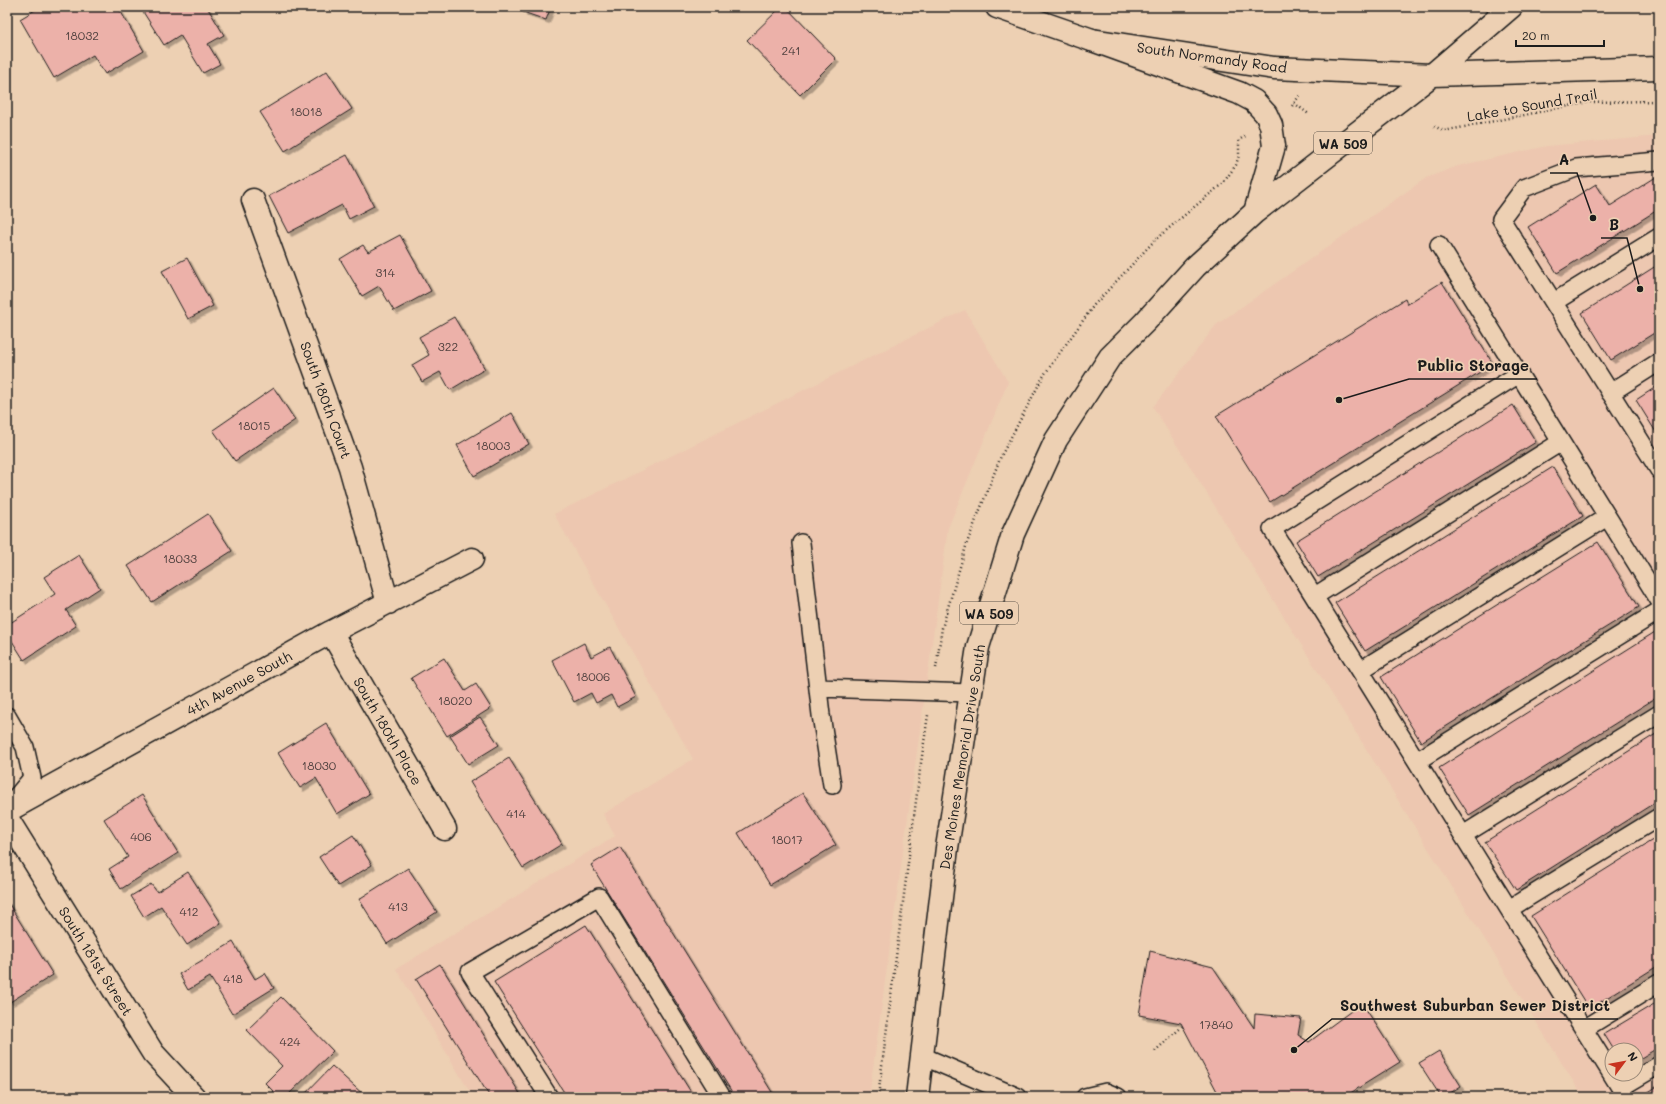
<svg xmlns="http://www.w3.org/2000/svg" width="1666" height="1104" viewBox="0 0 1666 1104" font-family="Mali,sans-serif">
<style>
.built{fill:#edc7b0;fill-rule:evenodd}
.building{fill:#ecb1a9;stroke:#1c1c1c;filter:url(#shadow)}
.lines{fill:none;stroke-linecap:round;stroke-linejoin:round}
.lane-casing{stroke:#1c1c1c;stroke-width:20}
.street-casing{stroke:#1c1c1c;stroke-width:25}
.secondary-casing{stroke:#1c1c1c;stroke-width:25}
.primary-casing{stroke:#1c1c1c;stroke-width:25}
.path{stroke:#1c1c1c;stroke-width:2.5;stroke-dasharray:1 3;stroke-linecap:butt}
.lane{stroke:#edd0b3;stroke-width:17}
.street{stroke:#edd0b3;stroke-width:22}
.secondary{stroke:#edd0b3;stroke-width:22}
.primary{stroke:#edd0b3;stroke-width:22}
.labels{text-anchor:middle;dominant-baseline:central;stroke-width:3.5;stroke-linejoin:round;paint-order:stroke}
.number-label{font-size:12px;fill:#50413f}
.shield{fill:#edd0b3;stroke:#5b5249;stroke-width:1}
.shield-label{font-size:13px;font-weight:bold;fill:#1c1c1c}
.street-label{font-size:14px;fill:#1c1c1c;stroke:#edd0b3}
.leader{fill:none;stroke:#1c1c1c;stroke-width:1.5}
.callout-dot{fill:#1c1c1c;stroke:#edd0b3;stroke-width:1.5}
.callout-label{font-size:15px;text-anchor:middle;font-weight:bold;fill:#1c1c1c;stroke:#edd0b3;stroke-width:3.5;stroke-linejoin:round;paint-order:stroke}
</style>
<defs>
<filter id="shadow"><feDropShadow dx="3.5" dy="3.5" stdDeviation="0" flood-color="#0004"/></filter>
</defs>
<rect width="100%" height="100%" fill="#edd0b3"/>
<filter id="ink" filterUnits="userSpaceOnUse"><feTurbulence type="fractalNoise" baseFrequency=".025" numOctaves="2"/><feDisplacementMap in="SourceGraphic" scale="8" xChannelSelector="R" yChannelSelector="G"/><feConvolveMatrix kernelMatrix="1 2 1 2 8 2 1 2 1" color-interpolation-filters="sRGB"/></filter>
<g filter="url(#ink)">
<path class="built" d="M1659,136V1097H1583L1153,407L1216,325L1426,178L1458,166L1547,146ZM1612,1050H1636V1074H1612Z
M965,310L1008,382L948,528L869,1097H473L396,969L615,836L603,814L693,759L554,514Z"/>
<path class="building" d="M40,7H118L144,51L105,74L93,55L54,78L20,19Z
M140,7H207L224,35L208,44L220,64L203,73L180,35L164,45Z
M525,7H551L546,20L523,12Z
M781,7H786L836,59L800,95L747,40Z
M327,71L352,109L285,151L260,112Z
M347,155L374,206L349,219L342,205L288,233L269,196Z
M1656,177L1659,183V209L1557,273L1528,227L1596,184L1610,206Z
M400,235L431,291L394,311L379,286L362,296L340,259L363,245L368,252Z
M187,258L213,306L188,319L162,271Z
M1659,264V330L1611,360L1582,313Z
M1442,282L1493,364L1270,502L1216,416L1405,299L1407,304Z
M454,317L485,369L450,390L440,372L422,382L412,365L429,355L419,337Z
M1659,385V437L1636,400Z
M274,388L295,420L235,461L213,430Z
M1513,405L1536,442L1318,577L1296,541Z
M512,413L529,444L474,476L457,445Z
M1553,467L1583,516L1365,651L1335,603Z
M208,514L232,551L152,602L128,566Z
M1598,542L1639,607L1421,742L1381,677Z
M79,555L100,588L66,610L76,626L24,660L7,633V625L55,594L44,577Z
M1655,632L1659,639V696L1469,815L1439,768Z
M584,643L591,657L610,647L636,697L617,707L611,695L596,703L591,693L574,702L552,660Z
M444,658L465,691L476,684L491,708L447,736L411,678Z
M480,717L499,745L468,764L450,736Z
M326,723L369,794L337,814L316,778L300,788L278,753Z
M1659,732V800L1516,890L1485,842Z
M509,758L562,844L523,868L470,782Z
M803,793L836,845L770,885L738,833Z
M142,795L178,853L121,889L109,869L128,857L104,819Z
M353,835L372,865L338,886L319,857Z
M1659,836V965L1589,1009L1531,916Z
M620,847L775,1097H735L591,865Z
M408,868L437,912L387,944L359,899Z
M188,872L221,923L187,945L161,906L144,917L131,896L151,884L157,892Z
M7,901L53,975L10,1002L7,998Z
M586,925L694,1097H567L494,982Z
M233,942L255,979L265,973L274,988L232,1014L210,977L188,990L179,974Z
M1150,951L1213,967L1254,1028L1255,1014L1301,1018L1298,1035L1309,1042L1362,1003L1400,1062L1344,1097H1220L1181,1023L1139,1015Z
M440,964L522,1097H490L416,979Z
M281,997L333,1051L286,1097H279L265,1083L282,1066L247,1030Z
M1659,1001V1047L1636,1061V1050H1614L1604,1034Z
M1439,1051L1461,1086L1444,1097H1441L1419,1063Z
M332,1066L366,1097H302Z
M1659,1085V1097H1645L1644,1095Z"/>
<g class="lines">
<g class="lane-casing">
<path id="lane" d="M1659,161L1576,168L1524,188L1501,219L1659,470
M1439,245L1659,600
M1554,302L1659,237
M1519,374L1272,529L1626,1097
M1610,393L1659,362
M801,543L821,715L832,785
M1315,596L1561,442
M1361,670L1607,517
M818,688L971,693
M7,716L25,747L32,778L7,808
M1417,761L1659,611
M1463,835L1659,714
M1509,909L1659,817
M1584,1029L1659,983
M922,1056L1018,1097
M1620,1088L1659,1065
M549,1097L470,972L599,897L722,1097
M1085,1097L1106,1092L1118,1097"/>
</g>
<g class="street-casing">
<path id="street" d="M253,200L350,467L388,603
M331,632L445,829
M7,811L331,632L472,559
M7,818L153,1053L194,1097"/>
</g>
<g class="secondary-casing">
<path id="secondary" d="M997,7L1092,40L1274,68L1432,75L1659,68"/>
</g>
<g class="primary-casing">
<path id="primary" d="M1092,40L1239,93L1254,101L1266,114L1271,125L1274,146L1255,212
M917,1097L947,848L978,647L1013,534L1056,440L1110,357L1145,322L1195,267L1255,212L1432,75L1511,7"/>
</g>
<path class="path" d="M1294,103L1310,115
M1292,106L1300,95
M1434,126L1444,131L1589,102L1659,101
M936,668L942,628L967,543L1001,456L1044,375L1094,305L1156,239L1223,183L1236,165L1239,155V140L1247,135
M1155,1051L1183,1026
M878,1097L920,770L928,715"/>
<use href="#lane" class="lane"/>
<use href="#street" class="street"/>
<use href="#secondary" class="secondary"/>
<use href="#primary" class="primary"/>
</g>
</g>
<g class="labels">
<g class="number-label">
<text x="82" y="35">18032</text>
<text x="791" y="50">241</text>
<text x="306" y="111">18018</text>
<text x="385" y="272">314</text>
<text x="448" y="346">322</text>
<text x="254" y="425">18015</text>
<text x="493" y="445">18003</text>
<text x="180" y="558">18033</text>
<text x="593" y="676">18006</text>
<text x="455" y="700">18020</text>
<text x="319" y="765">18030</text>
<text x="516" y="813">414</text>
<text x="141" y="836">406</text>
<text x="787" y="839">18017</text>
<text x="398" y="906">413</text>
<text x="189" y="911">412</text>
<text x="233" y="978">418</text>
<text x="1216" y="1024">17840</text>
<text x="290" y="1041">424</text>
</g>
<g class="shield">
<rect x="1314" y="132" width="58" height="22" rx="3"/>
<rect x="960" y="602" width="58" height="22" rx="3"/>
</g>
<g class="shield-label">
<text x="1343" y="143">WA 509</text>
<text x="989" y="613">WA 509</text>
</g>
<g class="street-label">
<text transform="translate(1212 57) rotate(8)">South Normandy Road</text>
<text transform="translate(1532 105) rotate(-10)">Lake to Sound Trail</text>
<text transform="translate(326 400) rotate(70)">South 180th Court</text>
<text transform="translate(239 683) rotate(-29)">4th Avenue South</text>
<text transform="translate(388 731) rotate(60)">South 180th Place</text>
<text transform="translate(962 757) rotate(-81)">Des Moines Memorial Drive South</text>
<text transform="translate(96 961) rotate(58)">South 181st Street</text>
</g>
</g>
<path class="leader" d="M1593 218L1577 173H1550M1640 289L1627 238H1601M1339 400L1409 379H1537M1294 1050L1332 1019H1618"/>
<g class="callout-dot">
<circle cx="1593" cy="218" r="4"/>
<circle cx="1640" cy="289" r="4"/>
<circle cx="1339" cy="400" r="4"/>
<circle cx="1294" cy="1050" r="4"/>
</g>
<g class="callout-label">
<text x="1564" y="165">A</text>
<text x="1614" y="230">B</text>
<text x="1473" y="371">Public Storage</text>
<text x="1475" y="1011">Southwest Suburban Sewer District</text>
</g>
<rect width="1666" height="1104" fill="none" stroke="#edd0b3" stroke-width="24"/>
<rect x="12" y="12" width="1642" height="1080" fill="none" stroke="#1c1c1c" stroke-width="1.5" filter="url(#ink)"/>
<g transform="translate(1624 1062) rotate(58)"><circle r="19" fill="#edd0b3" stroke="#998877"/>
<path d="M0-3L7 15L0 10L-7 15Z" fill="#c8321e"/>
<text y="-6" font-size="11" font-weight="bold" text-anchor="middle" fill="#1c1c1c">N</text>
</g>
<path d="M1516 40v6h88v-6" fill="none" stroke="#1c1c1c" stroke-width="2"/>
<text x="1522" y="40" font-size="12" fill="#1c1c1c" stroke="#edd0b3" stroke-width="3" paint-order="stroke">20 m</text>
</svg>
